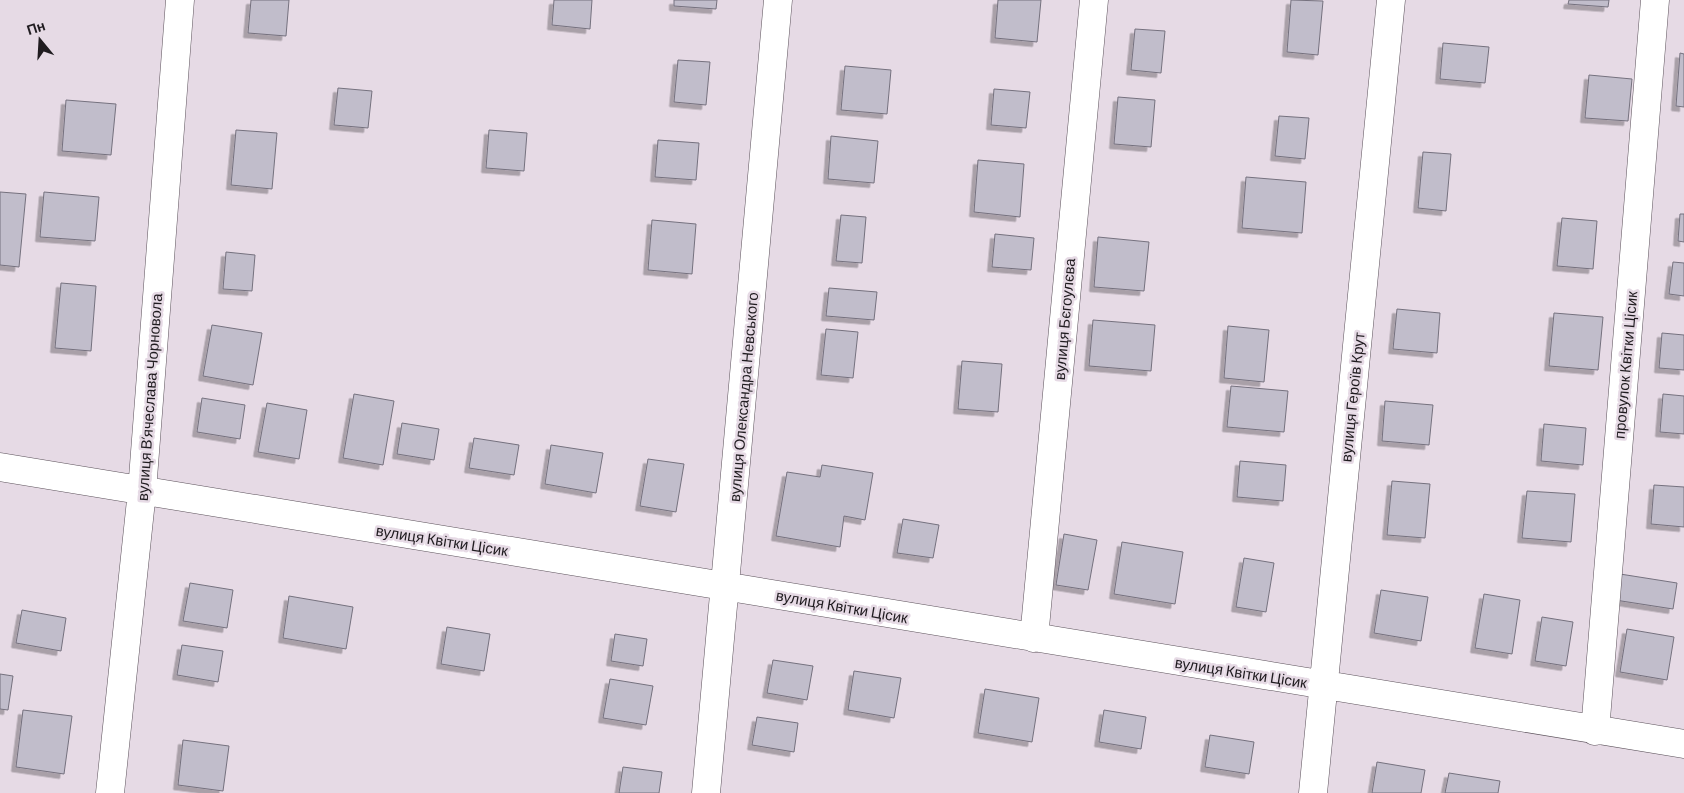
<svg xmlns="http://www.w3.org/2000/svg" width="1684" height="793" viewBox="0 0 1684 793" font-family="Barlow,sans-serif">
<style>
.building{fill:#c1bdcb;stroke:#75717e;filter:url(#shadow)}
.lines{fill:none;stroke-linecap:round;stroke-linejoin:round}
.minor-casing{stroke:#5c525b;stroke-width:29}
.minor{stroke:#fff;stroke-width:28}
.labels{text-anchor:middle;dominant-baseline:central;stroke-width:5;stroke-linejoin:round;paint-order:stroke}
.street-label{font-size:15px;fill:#201c20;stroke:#e6dae5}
</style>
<defs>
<filter id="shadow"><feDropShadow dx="-4.5" dy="4.5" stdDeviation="0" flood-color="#0004"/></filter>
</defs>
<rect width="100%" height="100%" fill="#e6dae5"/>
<path class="building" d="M251,0H289L286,36L248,33Z
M554,0H592L590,29L552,25Z
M674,0H717L716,9L674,6Z
M998,0H1041L1037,42L995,38Z
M1291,0L1323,1L1318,55L1287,52Z
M1569,0H1609L1608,7L1568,4Z
M1135,29L1165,31L1161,73L1131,70Z
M1443,43L1489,47L1485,83L1440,79Z
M1680,53L1684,54V107L1676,106Z
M678,60L710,62L706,105L674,102Z
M845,66L891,70L887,114L841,110Z
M1589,75L1632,79L1628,121L1585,118Z
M338,88L372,91L368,128L334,125Z
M994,89L1030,92L1026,128L991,125Z
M1118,97L1155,100L1151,147L1114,144Z
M66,100L116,104L111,155L62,151Z
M1279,116L1309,118L1305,159L1275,156Z
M236,130L277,133L272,189L231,185Z
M489,130L527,133L524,171L486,168Z
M831,136L878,141L874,183L828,179Z
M658,140L699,143L696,180L655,177Z
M1423,152L1451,154L1446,211L1418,208Z
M978,160L1024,164L1020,217L974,212Z
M1246,177L1306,182L1302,233L1242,228Z
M0,192L26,194L19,267L0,265Z
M44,192L99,197L95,241L40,237Z
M1680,214H1684V242L1678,241Z
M841,215L866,217L862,263L836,261Z
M1562,218L1597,221L1593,269L1557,266Z
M652,220L696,224L692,274L648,270Z
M995,234L1034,238L1031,270L992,267Z
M1098,237L1149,242L1144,291L1094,287Z
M226,252L255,255L252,291L223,289Z
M1673,262L1684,263V296L1669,294Z
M61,283L96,286L91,351L55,348Z
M829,288L877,292L874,320L826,316Z
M1397,309L1440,313L1437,353L1393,349Z
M1554,313L1603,317L1598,370L1549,366Z
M1093,320L1155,325L1151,371L1089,366Z
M212,325L262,333L253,385L203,376Z
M1228,326L1269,330L1264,382L1224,378Z
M826,329L858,332L853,378L821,375Z
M1662,333L1684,335V370L1659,368Z
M962,361L1002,364L998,412L958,409Z
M1231,386L1288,391L1284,432L1227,427Z
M354,394L394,401L383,465L343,458Z
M1663,394L1684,396V434L1660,432Z
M202,398L245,405L240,439L197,432Z
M1385,401L1433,405L1429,445L1382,441Z
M267,403L307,410L299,459L258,452Z
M402,423L439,429L434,460L397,454Z
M1544,424L1586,428L1583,465L1541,461Z
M474,438L519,445L514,475L469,468Z
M551,445L603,453L596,493L545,484Z
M648,459L684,464L676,512L640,506Z
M1240,461L1286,465L1283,501L1237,497Z
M822,465L873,473L865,520L844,516L840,547L776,536L787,472L820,477Z
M1392,481L1430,484L1425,538L1387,535Z
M1654,485L1684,487V527L1651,524Z
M1527,491L1575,494L1571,542L1522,538Z
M903,519L939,525L933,558L897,553Z
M1064,534L1097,540L1088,590L1056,585Z
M1122,542L1183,552L1175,604L1114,594Z
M1244,558L1274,563L1266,612L1236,607Z
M1620,574L1677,583L1673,609L1615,600Z
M190,583L233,590L227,628L183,621Z
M1381,590L1428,597L1421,641L1374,633Z
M1484,594L1520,600L1512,654L1475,648Z
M289,596L353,607L346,649L283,638Z
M22,610L66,618L61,651L16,643Z
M1542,617L1573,622L1566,666L1535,661Z
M447,627L490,634L484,671L441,664Z
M1627,629L1674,637L1667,680L1620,672Z
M615,634L647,639L643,666L611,661Z
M182,645L223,651L218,682L177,675Z
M773,660L813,666L807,700L767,693Z
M854,671L901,678L894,718L848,710Z
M0,674L13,676L8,710L0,709Z
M610,679L653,686L646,725L603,718Z
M985,689L1039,698L1032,742L978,733Z
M23,710L72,716L64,774L16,767Z
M1104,710L1146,717L1141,749L1099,742Z
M757,717L798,723L794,752L752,745Z
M1210,735L1254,742L1249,774L1205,767Z
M183,740L229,746L223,791L178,785Z
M1377,762L1425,770L1421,793H1372Z
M623,767L662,772L659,793H619Z
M1449,773L1500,781L1498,793H1445Z"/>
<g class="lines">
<g class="minor-casing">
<path id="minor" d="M0,467L1684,744
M1034,638L1094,0
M1595,731L1655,0
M110,793L142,491L180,0
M706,793L778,0
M1313,793L1391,0"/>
</g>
<use href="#minor" class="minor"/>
</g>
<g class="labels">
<g class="street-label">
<text transform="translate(1064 319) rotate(-85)">вулиця Бєгоулєва</text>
<text transform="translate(1625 365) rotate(-85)">провулок Квітки Цісик</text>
<text transform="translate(149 397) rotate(-86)">вулиця Вʼячеслава Чорновола</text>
<text transform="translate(743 397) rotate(-85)">вулиця Олександра Невського</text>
<text transform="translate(1352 397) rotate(-84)">вулиця Героїв Крут</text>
<text transform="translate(442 540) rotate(9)">вулиця Квітки Цісик</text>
<text transform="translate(842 606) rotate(10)">вулиця Квітки Цісик</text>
<text transform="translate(1241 672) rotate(9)">вулиця Квітки Цісик</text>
</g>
</g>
<g transform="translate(40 40) rotate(342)" stroke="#e6dae5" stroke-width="4" paint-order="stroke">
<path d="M0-4L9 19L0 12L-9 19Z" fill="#201c20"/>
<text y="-8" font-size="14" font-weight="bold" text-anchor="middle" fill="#201c20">Пн</text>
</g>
</svg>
